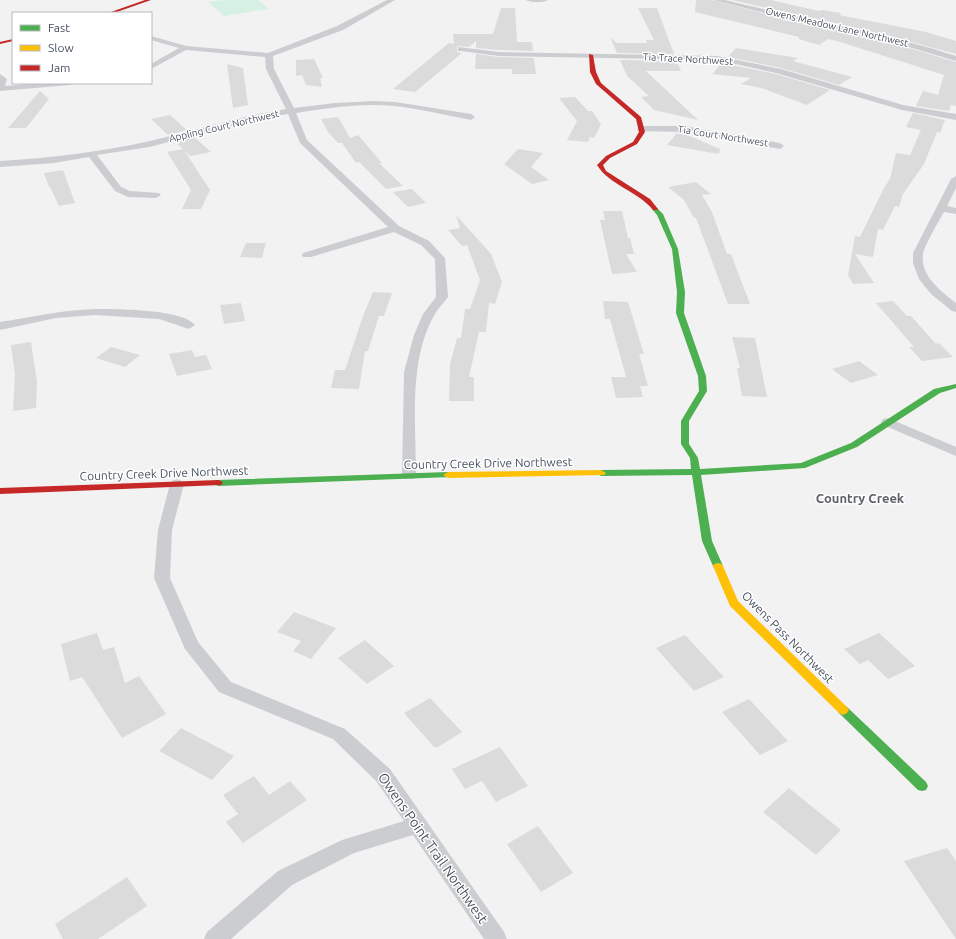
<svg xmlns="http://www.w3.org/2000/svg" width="956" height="939" viewBox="0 0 956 939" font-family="Ubuntu,sans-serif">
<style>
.green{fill:#d6f1e4}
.building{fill:#dbdbdc}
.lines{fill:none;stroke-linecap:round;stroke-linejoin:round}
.street{fill:#cccdd0;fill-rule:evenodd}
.fast{fill:#4caf50;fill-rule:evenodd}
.slow{fill:#ffc107;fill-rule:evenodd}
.jam{fill:#c62828;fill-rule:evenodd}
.labels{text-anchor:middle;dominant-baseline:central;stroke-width:3;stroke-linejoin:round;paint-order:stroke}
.far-street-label{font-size:10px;fill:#48525f;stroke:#fff}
.street-label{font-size:12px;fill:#48525f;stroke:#fff}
.neighbourhood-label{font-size:13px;font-weight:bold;fill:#5d6066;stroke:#fff}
.near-street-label{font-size:14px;fill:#48525f;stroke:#fff}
</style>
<rect width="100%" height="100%" fill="#f2f2f2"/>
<path class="green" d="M223,0H258L269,9L224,16L208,2Z"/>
<path class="building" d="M696,0H713L795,22L868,36L956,62V106L951,105L949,111L916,106L923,91L938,95L944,75L837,41L828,39L819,45L799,39V37L695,12Z
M732,0H771L819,11L822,10L841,13L839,15L926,32L956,41V54L870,31Z
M501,8H515L517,42H532L533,51L499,50L476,48V41L469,47L457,46V52L462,53L415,92L393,89L449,43L454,44L453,34H493Z
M638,8H657L674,54L617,53L610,37L617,43H647L646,40H654Z
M736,48L798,58L793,61L852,77L839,85L781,68L728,57Z
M476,54L499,57L534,58L536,74H512V69H475Z
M314,59L323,78H320L322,87L306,85L302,75L296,76V60Z
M620,60L677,61L681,71H646L698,120L654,110L641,97L649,96L627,76Z
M722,63L776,74L830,90L807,105L761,88L741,84L751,78L712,74Z
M227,64L243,68L248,105L233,108Z
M40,91L49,99L26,128H8Z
M575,97L588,111H592L601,124L594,138L590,137L588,142L567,140L577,121L559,98Z
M913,113L945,120L940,133L937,132L924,164L903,194L899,207L895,206L883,230L878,229L873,257L855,254L874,283L853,284L848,275L855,236L860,237L884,188L890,179L896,153L910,155L921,130L906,127Z
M170,115L187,130L168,135L151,119Z
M338,117L350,138L358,135L382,163H379L403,186L386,189L359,162L356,163L342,143H338L328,132L321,119Z
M677,133L685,134L720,149L719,154L667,145Z
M194,137L211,152L190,156L184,150L210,190L201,209H182L191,190L167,152L183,149L175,142Z
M518,149L543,153L531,167L549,180L532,184L504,164Z
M63,170L75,203L59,206L50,187H49L44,173Z
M696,182L711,194L702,195L712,212L727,254H731L750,304H728L696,218H694L684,200L668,187Z
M412,189L426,203L408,207L393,192Z
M603,211H622L628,238H630L634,254H626L637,272L612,274L600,220H605Z
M456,215L491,254L502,282L495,304L489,303L486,332H479L469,377H474V401H449L450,364L457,338H461L465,309H470L480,280L467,245L462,246L448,230L460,228Z
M246,243H266L262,258L240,257Z
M373,292L392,293L384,316H379L368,351H365L359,389L331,388L335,370H345L363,316Z
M603,301L628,302L644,354H639L648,386H640L643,397L616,398L611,377H626L610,319H605Z
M893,301L907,316H911L936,344L939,343L953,357L922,361L909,347H914L876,303Z
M241,303L245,321L224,324L220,305Z
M732,337L755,338L767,397L742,396L737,368H740Z
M31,342L37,382L36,408L13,411L15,375L11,345Z
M111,347L140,355L125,367L96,358Z
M192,350L195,357L206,355L212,369L177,376L169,354Z
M859,361L878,375L851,383L832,369Z
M294,612L336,628L311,659L293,651L301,641L277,632Z
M97,633L103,650L114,647L125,683L139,676L166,714L122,738L82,677L70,681L61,644Z
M879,633L915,666L888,679L868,660L860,664L844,649Z
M685,635L724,677L694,691L656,648Z
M365,640L394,666L367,684L338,658Z
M430,698L462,732L438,747H434L404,713Z
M749,699L788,741L760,755L722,712Z
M181,728L234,756L212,780L159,751Z
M500,747L528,786L496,802L482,781L465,789L452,769Z
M254,776L269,795L290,781L307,800L243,843L226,822L238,814L223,795Z
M789,788L841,830L816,855L763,812Z
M538,826L573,873L541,892L507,844Z
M947,848L956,861V939L904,861Z
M127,877L147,906L98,939H63L55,924Z"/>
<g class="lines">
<path class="street" d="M387,0H395L343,30L273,56L274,69L294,108L335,103L374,101L395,102L471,114L475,117L471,120C446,115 420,109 395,106C362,103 328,108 296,113L307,140L399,226L429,241L445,258L448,297C444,303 438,308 435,314C408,359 416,426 416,476L414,479H404L402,476L404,372L414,335L423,314L436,297L435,259L421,245L394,232L311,257H303L302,255L303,253L388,227L300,143L288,114L264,118L149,147L97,155L121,187L130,191L159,193L161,195L156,198L128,197L115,191L89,157L54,163L0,167V161C50,158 101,152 150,141C195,131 240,116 286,109L266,69L265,57L186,50L151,69V64L179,48L151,40V36L186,46L268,53L337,26Z
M526,0H548C543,3 531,3 526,0Z
M714,0H725C802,19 880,31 956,56V61L868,35L795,21Z
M458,47L499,52L717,56L781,69L903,105L956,114V120L902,110L776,73L717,60L499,56L461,51H458Z
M0,74L7,79L5,86L42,83H74L70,85L0,91Z
M641,126H684L780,143L784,146L780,149L684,132L638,131L637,129Z
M956,176V188L947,206L956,208V214L944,212C939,221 925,244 923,254C920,276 941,291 956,303V312L952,311L931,294L919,279L913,263V253L951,179Z
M95,309C115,309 183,309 195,325L189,329L159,319L95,315L56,318L0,330V322C34,317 60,310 95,309Z
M888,418L956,447V456L883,425L881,422L883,419Z
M177,479L182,481L184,484L172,530L170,578L198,642L231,682L345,729L390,769L504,932L507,939H484L413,835L354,853L292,885L231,939H204L207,932L278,871L342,840L404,821L376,781L333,739L219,692L185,649L154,578L158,530L170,484L172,481Z"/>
<path class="fast" d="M653,208H657L663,214L678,249L685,292L684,313L706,376L707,391L689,421V444L698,458L700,469L801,463L851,443L934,389L956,384V388L940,393L857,447L805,468L701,475L712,541L723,566L722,568H714L713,566L702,541L692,475L601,476L596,473L601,470L691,469L690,458L681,444V421L699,391L698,376L676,313L677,292L672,249L657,215L652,209Z
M448,472L453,475L451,477L218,486L213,483L218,480Z
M843,705L847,707L926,782L928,786L926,790L922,791L918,790L839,713L837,710L839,707Z"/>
<path class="slow" d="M601,470L606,473L604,475L448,478L443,475L448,472Z
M718,563L722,564L723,566L738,601L847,707L849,710L847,713L843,715L839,713L730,606L713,566L714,564Z"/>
<path class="jam" d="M145,0H151L114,13H108Z
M13,39V41L0,44V42Z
M589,54L593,55L596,72L601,83L641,117L645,132L637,144L610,158L603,165L606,171L650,199L658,209L657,210H653C638,191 609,185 597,165L606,156L633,142L639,132L636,119L596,84L590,72Z
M218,480L221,481L223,483L221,485L0,494V488Z"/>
</g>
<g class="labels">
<g class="far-street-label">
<text transform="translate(837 27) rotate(13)">Owens Meadow Lane Northwest</text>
<text transform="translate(688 59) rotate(3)">Tia Trace Northwest</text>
<text transform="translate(224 126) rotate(-13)">Appling Court Northwest</text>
<text transform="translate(723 136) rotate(9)">Tia Court Northwest</text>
</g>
<g class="street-label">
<text transform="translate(488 463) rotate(-1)">Country Creek Drive Northwest</text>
<text transform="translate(164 473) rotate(-2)">Country Creek Drive Northwest</text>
<text transform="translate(788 637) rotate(45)">Owens Pass Northwest</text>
</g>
<g class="neighbourhood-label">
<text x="860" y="498">Country Creek</text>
</g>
<g class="near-street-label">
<text transform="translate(433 848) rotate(55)">Owens Point Trail Northwest</text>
</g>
</g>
<rect x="12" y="12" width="140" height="72" fill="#ffffff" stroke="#b6babf"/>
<rect x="20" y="25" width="20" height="6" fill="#4caf50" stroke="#b6babf"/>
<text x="48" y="32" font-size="12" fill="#48525f">Fast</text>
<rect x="20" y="45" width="20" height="6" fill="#ffc107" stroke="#b6babf"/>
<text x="48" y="52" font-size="12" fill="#48525f">Slow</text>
<rect x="20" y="65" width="20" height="6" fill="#c62828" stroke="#b6babf"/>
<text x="48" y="72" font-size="12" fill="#48525f">Jam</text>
</svg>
